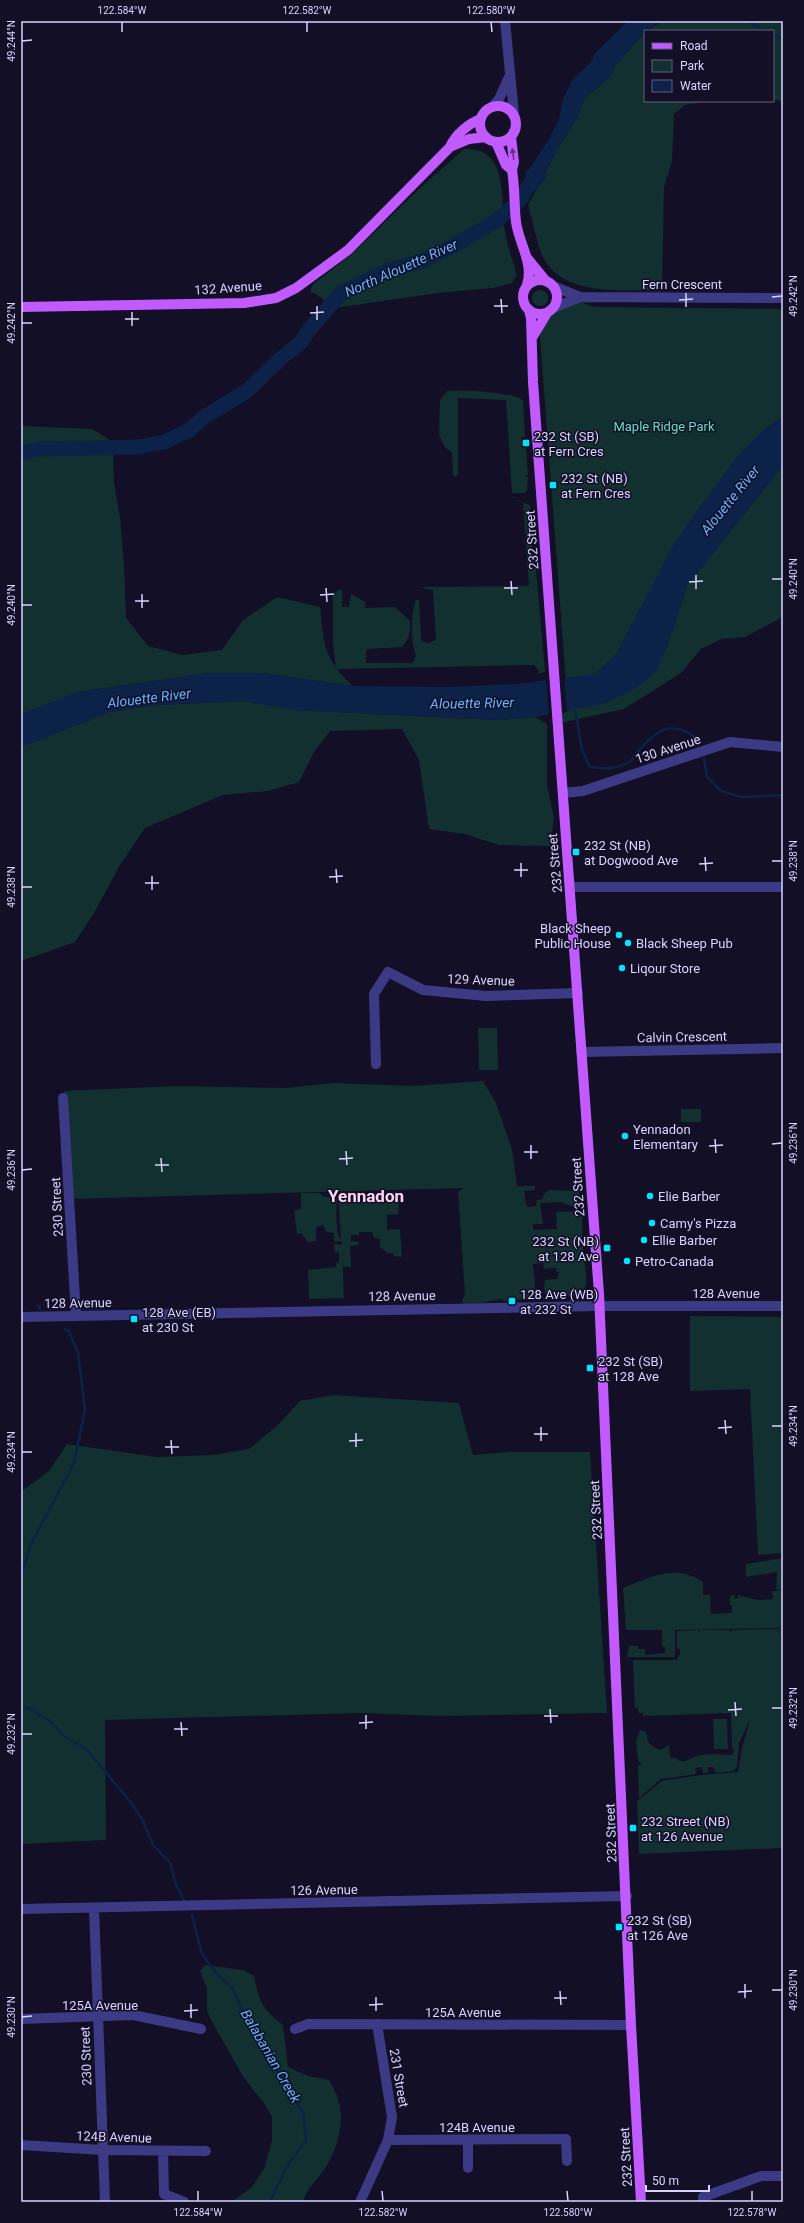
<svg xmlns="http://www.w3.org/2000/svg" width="804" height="2223" viewBox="0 0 804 2223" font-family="Roboto,sans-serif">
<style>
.green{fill:#12302f}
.water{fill:#0c2248}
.pier{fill:#130f26}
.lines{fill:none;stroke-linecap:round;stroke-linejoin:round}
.stream{stroke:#0c2248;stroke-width:2.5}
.river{stroke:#0c2248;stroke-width:15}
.minor{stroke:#3d3a85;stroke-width:10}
.major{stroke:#c25bff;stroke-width:10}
.oneway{fill:#623188}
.ticks{fill:none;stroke:#d9d4ff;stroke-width:1.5}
.poi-dot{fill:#00e5ff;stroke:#130f26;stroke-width:1.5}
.labels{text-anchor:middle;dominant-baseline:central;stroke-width:3;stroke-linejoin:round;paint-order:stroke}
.street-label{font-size:13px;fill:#d9d4ff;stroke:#130f26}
.park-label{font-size:13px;fill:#5fe0c0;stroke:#130f26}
.poi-label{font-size:13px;fill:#d9d4ff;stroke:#130f26;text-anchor:start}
.water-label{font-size:14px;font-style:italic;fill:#62b6ff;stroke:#130f26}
.district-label{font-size:17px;font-weight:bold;fill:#ffd6f0;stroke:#130f26}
.neatline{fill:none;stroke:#d9d4ff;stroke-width:1.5}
.ticks-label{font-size:10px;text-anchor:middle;fill:#d9d4ff}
</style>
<rect width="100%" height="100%" fill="#130f26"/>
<path class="green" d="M662,21H783V101L773,100V31H647Z
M645,32V101H710L685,105L674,114L672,161L664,187L662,291C623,289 561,298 542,255C536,240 533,221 528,205L560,145L574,123L585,98L611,76L615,66Z
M464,149C510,146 500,202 505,231C507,246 513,261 517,275L512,283L492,288L438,293L334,308L316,294L310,292L313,284L353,253L420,188Z
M532 298a8 8 0 1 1 16 0a8 8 0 1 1-16 0Z
M581,302L594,307L783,309V617L745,637L722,639L701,649L681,673L624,709L560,723L559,711L568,710L540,337C543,317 562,305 581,302Z
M447,391C460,389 512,392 523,400L525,437H522L523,446H526L528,474L526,477H528L527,491L524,493H512L506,400L458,398V474L456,477L453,475L452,452L445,447L439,435L440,400Z
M21,426L92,429L113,442L114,482L120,518L124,565L126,618L148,646L183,655L222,650L243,620L277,597L320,607C324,646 324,659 353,686L262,673H208L79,692L21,714Z
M517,500L530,505L532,527L528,533L535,557L545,672L538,674L539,671L534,665L336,669L333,644V595L338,590H342V607H349L351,594L365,602V608L395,607L410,621C410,631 410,639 402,647L368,649L366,651V663H413L416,655C410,643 411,613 416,600H419L421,641L429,643L436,640L433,590L419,587L529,586L523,502L515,501Z
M245,701L296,710L497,720L535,717L547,724V785L554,818L550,846L499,845L465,834L429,829L419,760L402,729L330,731L314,752L299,782L268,791L223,795L145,828L120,865L94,913L75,942L21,961V747L110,712L156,705Z
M478,1028H497L498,1070H479Z
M483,1081L496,1103L512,1149L517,1186H535V1190L524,1191L526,1204L528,1207L536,1206L537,1200L543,1199L544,1194L549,1190L579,1191V1205L571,1206L561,1202L540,1203L543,1224H533V1230L557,1229L556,1212L582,1211C582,1224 582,1238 583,1251C584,1270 596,1295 568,1296C560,1296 553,1297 546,1295L544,1288L545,1280L557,1279L559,1272H557L556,1268L544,1269L543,1263L533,1264L536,1297L534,1299L510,1300V1302L500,1299L481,1303L464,1304L462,1301L465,1295L458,1192L464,1188L69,1199L64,1091L175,1086L286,1088L333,1083L412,1086Z
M681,1109H701V1122H681Z
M398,1192L399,1214L387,1215V1230L400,1229L402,1257L394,1256L393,1253H386V1251L380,1248V1239L374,1238L372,1232H359V1235H351V1241L359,1242L358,1245L350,1246L351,1267H343L342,1250L344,1298L309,1299L308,1270L336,1267V1263L339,1262V1252H335L334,1244L342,1245L341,1241L334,1242V1233L326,1232L323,1225L316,1227V1241L308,1242L301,1233L297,1234L294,1210L301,1209V1193H320L323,1196L337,1199C336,1209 336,1229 339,1238H341L338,1194Z
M690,1316L783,1317V1553L758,1555L750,1389L690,1391Z
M333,1395L459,1403L473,1455L508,1452H590L607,1713L439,1716L361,1713L105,1720L106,1840L21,1844V1492L49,1471L67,1444L156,1457L213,1455L249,1449L278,1425L300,1401Z
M783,1558V1848L639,1854L637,1801L662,1781L701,1775L738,1772L742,1748L751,1717L739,1743L737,1767L733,1771L716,1773L713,1767H708V1773H703L702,1767L695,1768L696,1774L661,1779L639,1798L638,1765H641L640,1761H638L636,1741L640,1730L646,1732C648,1743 649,1746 660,1750L669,1745L670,1758H677L678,1760C688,1763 689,1758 697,1756C708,1753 721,1755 733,1755L734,1748H732L731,1713L643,1716V1713H639L638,1708H635L633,1660H677L678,1656L680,1655V1649H677V1631L698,1630L700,1632V1630H729L730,1632L732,1630L779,1629L778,1637L780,1628L675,1630V1657H627L629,1646H638V1649H645V1655L665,1653V1647L662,1646V1630H626L623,1588C649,1577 677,1563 703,1582V1595H710L711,1614L732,1613V1605H730V1596L734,1595L735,1599L738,1598V1595L758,1600L773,1599L772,1591L783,1590L776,1589L777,1572L746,1577V1564Z
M713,1719H727L728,1749H714Z
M205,1965L243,1970L254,1976C259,2001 263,2010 283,2025L288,2067L308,2076L329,2080C332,2086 336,2092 338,2099C346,2124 336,2154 321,2174C313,2184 306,2190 303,2202H231L251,2188L264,2169L272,2141V2117L264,2103L244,2078L211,2020L207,2010V1989L200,1971Z"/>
<path class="water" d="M628,21H662L645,31L615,66L611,76L585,98L574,123L560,145L535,190L526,194L525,171L529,169L548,141L559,119L563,99L573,79L590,63L595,53Z
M783,416V466L688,585L668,645L655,673L635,689L606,703L535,717L497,720L296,710L245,701L156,705L110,712L21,747V714L79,692L208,673H262L353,686L448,687L517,684L595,674L616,654L675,542L693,516L740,453L763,430Z"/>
<path class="pier" d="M564,675L567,712L549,716L546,678Z"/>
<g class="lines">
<path class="stream" d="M747,21L766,31
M773,34L783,39
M575,709L582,750L590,767C606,769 614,770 629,762C634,759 637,753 641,748C658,729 671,721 694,736V746
M704,758L707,777L721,791L741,797L783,795
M38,1305L40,1309
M21,1577L30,1546L74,1463L85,1410L78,1353L69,1331L65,1329
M21,1706L30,1709L50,1721L65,1737L86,1749L129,1800L142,1819L153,1845L170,1863L176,1885L184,1900
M192,1915L202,1954L216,1973L233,1989L243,2011L270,2050L278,2072L303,2112L306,2141L288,2164L270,2202"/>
<path class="river" d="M21,453L39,449L138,447L164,442L188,431L204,417L247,391L279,360L301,342L309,330L341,293L391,269L420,262L455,245L499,219L520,200L527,188L539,175"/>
<path class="minor" d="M505,21L514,114
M492,107L499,99L509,77
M553,286L580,297L783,298
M553,308L580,297
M563,793L583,791L730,742L783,747
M570,887H783
M581,1052L783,1048
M376,1064L374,994L388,972L423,990L486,996L578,993
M63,1098L76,1315
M21,1317L600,1306H783
M94,1908L105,2202
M21,1909L627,1896
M21,2019L133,2015L201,2029
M295,2029L308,2024L631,2025
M388,2140L566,2139L567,2161
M468,2141V2168
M21,2145L103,2150L206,2151
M163,2151L164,2194L184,2202
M360,2202L388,2140L392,2117L377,2024
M703,2202V2197L761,2176H783"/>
<path class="major" d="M480 124a18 18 0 1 1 36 0a18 18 0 1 1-36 0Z
M511,137L514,162L512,170C515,187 514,205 516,222C519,244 534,263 527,285
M496,142L506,165L512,170
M450,147C455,135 469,123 481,119
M527,258L545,280
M523 297a17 17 0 1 1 34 0a17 17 0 1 1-34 0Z
M21,307L244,303L276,298L296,288L348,250L450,147L469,139L486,137
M529,310L531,318L533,382L599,1294L631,2025L641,2202
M532,338L547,313"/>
</g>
<defs><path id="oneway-solid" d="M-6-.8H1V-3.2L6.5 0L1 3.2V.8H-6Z"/></defs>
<use class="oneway" href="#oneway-solid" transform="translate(513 154) rotate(-98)"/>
<path class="ticks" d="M122,22V32M307,22V32M491,22L492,32M22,41L32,40M686,293V307M772,297L782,296M501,299L502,313M679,300L693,299M317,306V320M494,306H508M132,312V326M310,313L324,312M125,319H139M22,323H32M696,575V589M772,579H782M511,581L512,595M689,582L703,581M326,588L327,602M504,588H518M142,594V608M320,595L334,594M135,601H149M22,605H32M705,857L706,871M772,861H782M521,863V877M699,864L713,863M336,869L337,883M514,870H528M152,876V890M329,877L343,876M145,883H159M22,887H32M715,1139L716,1153M772,1144L782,1143M531,1145V1159M709,1146L723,1145M346,1151L347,1165M524,1152H538M161,1158L162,1172M339,1159L353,1158M155,1165H169M22,1170L32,1169M725,1420L726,1434M772,1426H782M541,1427V1441M718,1428L732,1427M356,1433V1447M534,1434H548M171,1440L172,1454M349,1441L363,1440M165,1447H179M22,1452H32M735,1702L736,1716M772,1708H782M550,1709L551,1723M728,1710L742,1709M366,1715V1729M544,1716H558M181,1722L182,1736M359,1723L373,1722M174,1729H188M22,1734H32M745,1984V1998M772,1990H782M560,1991L561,2005M738,1992L752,1991M376,1997V2011M554,1998H567M191,2004V2018M369,2005L383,2004M184,2011L198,2010M22,2017L32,2016M198,2191V2201M382,2191L383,2201M567,2191L568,2201M752,2191V2201"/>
<g class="poi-dot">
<rect x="522" y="439" width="8" height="8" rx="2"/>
<rect x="549" y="481" width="8" height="8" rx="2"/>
<rect x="572" y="848" width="8" height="8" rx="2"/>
<circle cx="619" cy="935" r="4"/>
<circle cx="628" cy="943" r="4"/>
<circle cx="622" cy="968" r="4"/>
<circle cx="625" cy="1136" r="4"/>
<circle cx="650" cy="1196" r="4"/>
<circle cx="652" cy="1223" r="4"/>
<circle cx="644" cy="1240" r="4"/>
<rect x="603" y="1244" width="8" height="8" rx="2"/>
<circle cx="627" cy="1261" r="4"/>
<rect x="508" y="1297" width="8" height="8" rx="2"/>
<rect x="130" y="1315" width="8" height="8" rx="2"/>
<rect x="586" y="1364" width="8" height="8" rx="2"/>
<rect x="629" y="1824" width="8" height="8" rx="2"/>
<rect x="615" y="1923" width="8" height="8" rx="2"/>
</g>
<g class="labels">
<g class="street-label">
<text x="682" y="284">Fern Crescent</text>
<text transform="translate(228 288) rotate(-4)">132 Avenue</text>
<text transform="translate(532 540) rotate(-94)">232 Street</text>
<text transform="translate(668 749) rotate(-18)">130 Avenue</text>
<text transform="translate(555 863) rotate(-95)">232 Street</text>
<text transform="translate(481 980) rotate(2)">129 Avenue</text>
<text transform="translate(682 1037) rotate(-1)">Calvin Crescent</text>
<text transform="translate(578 1187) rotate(-94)">232 Street</text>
<text transform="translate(57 1207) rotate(-93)">230 Street</text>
<text x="726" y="1293">128 Avenue</text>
<text transform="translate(402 1296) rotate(-1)">128 Avenue</text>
<text transform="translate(78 1303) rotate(-1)">128 Avenue</text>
<text transform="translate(596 1510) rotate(-93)">232 Street</text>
<text transform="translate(611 1833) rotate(-92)">232 Street</text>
<text transform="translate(324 1890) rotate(-1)">126 Avenue</text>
<text x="100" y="2005">125A Avenue</text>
<text x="463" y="2012">125A Avenue</text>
<text transform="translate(86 2056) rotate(-92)">230 Street</text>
<text transform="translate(399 2078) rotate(80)">231 Street</text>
<text x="477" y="2127">124B Avenue</text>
<text transform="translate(114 2137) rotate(2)">124B Avenue</text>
<text transform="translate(626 2157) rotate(-93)">232 Street</text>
</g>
<g class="park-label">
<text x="664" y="426">Maple Ridge Park</text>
</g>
<g class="poi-label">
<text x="534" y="436">232 St (SB)<tspan x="534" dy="15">at Fern Cres</tspan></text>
<text x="561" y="478">232 St (NB)<tspan x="561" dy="15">at Fern Cres</tspan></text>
<text x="584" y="845">232 St (NB)<tspan x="584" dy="15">at Dogwood Ave</tspan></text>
<text x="611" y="928" text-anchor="end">Black Sheep<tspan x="611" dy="15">Public House</tspan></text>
<text x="636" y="943">Black Sheep Pub</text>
<text x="630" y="968">Liqour Store</text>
<text x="633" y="1129">Yennadon<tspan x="633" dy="15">Elementary</tspan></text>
<text x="658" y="1196">Elie Barber</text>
<text x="660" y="1223">Camy's Pizza</text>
<text x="652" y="1240">Ellie Barber</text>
<text x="599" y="1241" text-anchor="end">232 St (NB)<tspan x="599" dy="15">at 128 Ave</tspan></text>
<text x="635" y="1261">Petro-Canada</text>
<text x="520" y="1294">128 Ave (WB)<tspan x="520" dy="15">at 232 St</tspan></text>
<text x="142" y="1312">128 Ave (EB)<tspan x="142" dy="15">at 230 St</tspan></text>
<text x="598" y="1361">232 St (SB)<tspan x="598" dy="15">at 128 Ave</tspan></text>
<text x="641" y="1821">232 Street (NB)<tspan x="641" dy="15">at 126 Avenue</tspan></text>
<text x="627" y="1920">232 St (SB)<tspan x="627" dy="15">at 126 Ave</tspan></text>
</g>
<g class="water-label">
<text transform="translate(401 268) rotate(-24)">North Alouette River</text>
<text transform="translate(730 500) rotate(-51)">Alouette River</text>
<text transform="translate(149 698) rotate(-7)">Alouette River</text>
<text transform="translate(472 703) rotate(-1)">Alouette River</text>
<text transform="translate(271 2056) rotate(60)">Balabanian Creek</text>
</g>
<g class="district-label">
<text x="366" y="1196">Yennadon</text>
</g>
</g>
<rect width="804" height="2223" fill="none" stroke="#130f26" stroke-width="44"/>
<rect x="644" y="30" width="130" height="72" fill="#130f26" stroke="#625e7d"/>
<rect x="652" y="43" width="20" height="6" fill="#c25bff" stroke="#625e7d"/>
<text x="680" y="50" font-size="12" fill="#d9d4ff">Road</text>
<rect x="652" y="60" width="20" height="12" fill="#12302f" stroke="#625e7d"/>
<text x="680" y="70" font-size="12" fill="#d9d4ff">Park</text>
<rect x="652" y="80" width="20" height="12" fill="#0c2248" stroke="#625e7d"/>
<text x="680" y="90" font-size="12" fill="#d9d4ff">Water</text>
<path d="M646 2185v6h63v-6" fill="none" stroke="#d9d4ff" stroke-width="2"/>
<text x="652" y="2185" font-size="12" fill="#d9d4ff" stroke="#130f26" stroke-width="3" paint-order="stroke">50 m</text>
<rect x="22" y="22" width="760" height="2179" class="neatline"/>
<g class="ticks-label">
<text x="122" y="14">122.584°W</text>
<text x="307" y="14">122.582°W</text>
<text x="491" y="14">122.580°W</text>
<text transform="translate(11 41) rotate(-90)" y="4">49.244°N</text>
<text transform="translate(793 296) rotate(-90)" y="4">49.242°N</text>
<text transform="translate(11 323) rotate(-90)" y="4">49.242°N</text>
<text transform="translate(793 579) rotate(-90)" y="4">49.240°N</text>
<text transform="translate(11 605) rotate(-90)" y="4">49.240°N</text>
<text transform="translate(793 861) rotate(-90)" y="4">49.238°N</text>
<text transform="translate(11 887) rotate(-90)" y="4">49.238°N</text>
<text transform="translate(793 1143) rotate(-90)" y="4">49.236°N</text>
<text transform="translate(11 1170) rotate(-90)" y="4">49.236°N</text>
<text transform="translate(793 1426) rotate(-90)" y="4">49.234°N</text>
<text transform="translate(11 1452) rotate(-90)" y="4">49.234°N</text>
<text transform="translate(793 1708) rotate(-90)" y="4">49.232°N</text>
<text transform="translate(11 1734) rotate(-90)" y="4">49.232°N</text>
<text transform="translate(793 1990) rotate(-90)" y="4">49.230°N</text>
<text transform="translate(11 2017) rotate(-90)" y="4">49.230°N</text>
<text x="198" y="2216">122.584°W</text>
<text x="383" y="2216">122.582°W</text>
<text x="568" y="2216">122.580°W</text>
<text x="752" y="2216">122.578°W</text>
</g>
</svg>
